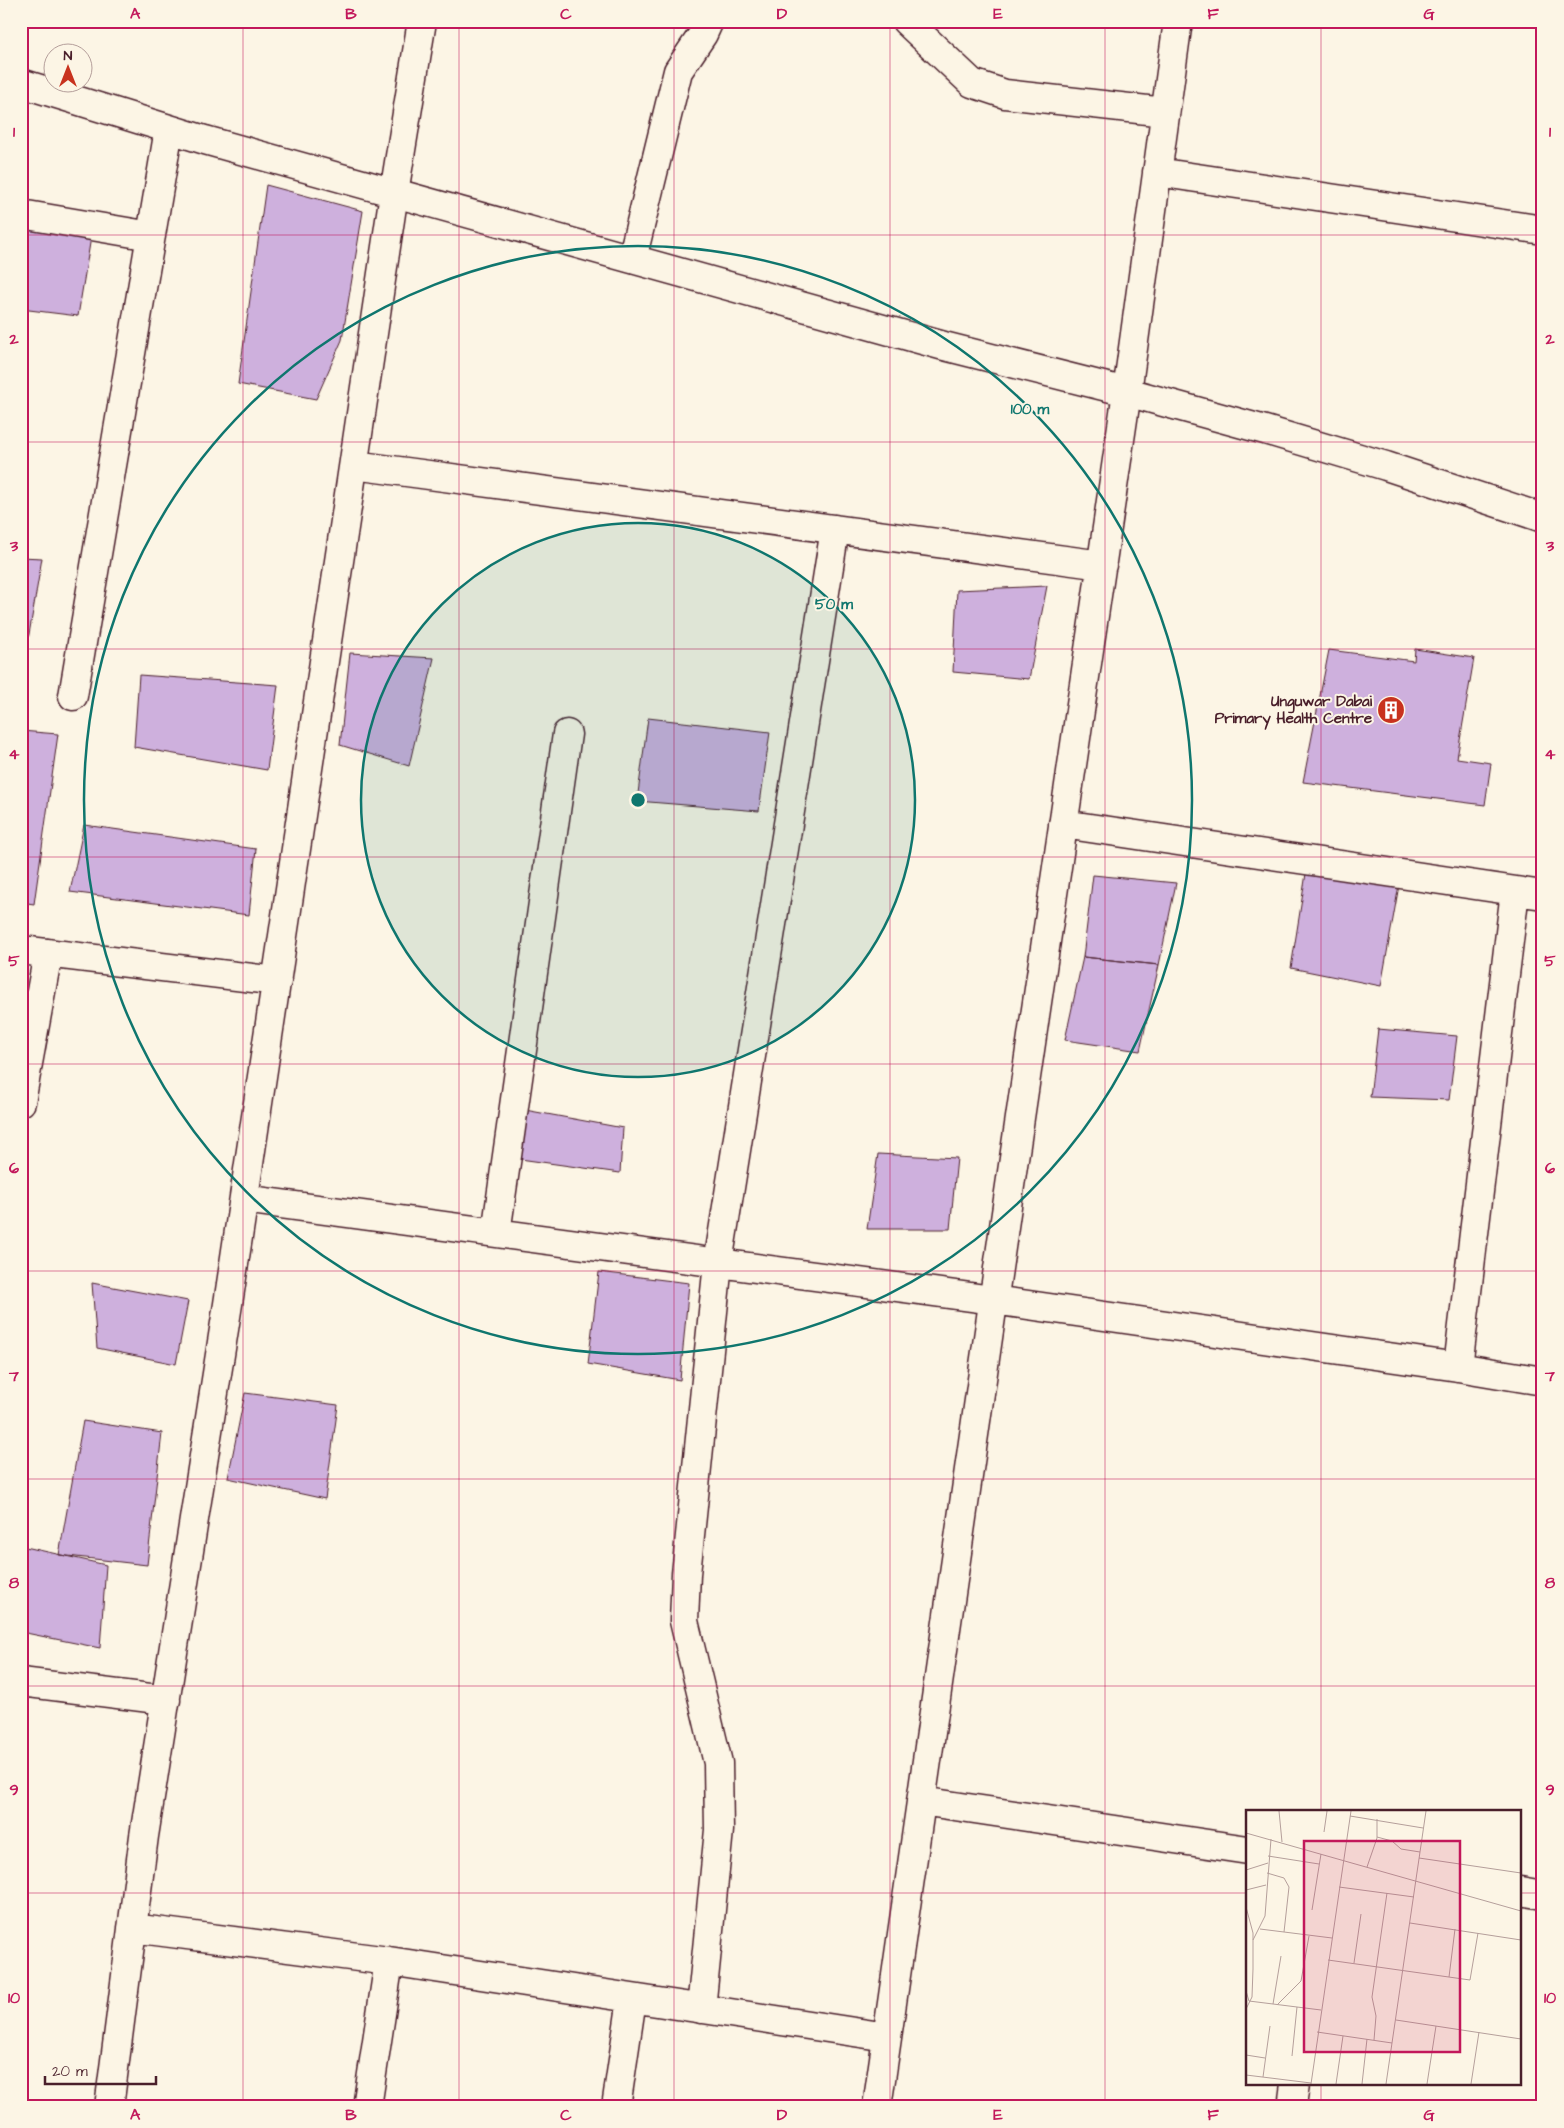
<svg xmlns="http://www.w3.org/2000/svg" width="1564" height="2128" viewBox="0 0 1564 2128" font-family="'Architects Daughter',sans-serif">
<style>
.building{fill:#ceb0dd;stroke:#4a1f2b}
.lines{fill:none;stroke-linecap:round;stroke-linejoin:round}
.minor-casing{stroke:#4a1f2b;stroke-width:31}
.minor{stroke:#fcf5e5;stroke-width:28}
.grid{fill:none;stroke:#c2185b;stroke-width:1;stroke-opacity:0.55}
.ring{fill:none;stroke:#0f766e;stroke-width:2.5}
.labels{text-anchor:middle;dominant-baseline:central;stroke-width:4;stroke-linejoin:round;paint-order:stroke}
.poi-label{font-size:15px;font-weight:bold;fill:#4a1f2b;stroke:#fcf5e5;text-anchor:end}
.inset-road{fill:none;stroke:#b59f9b;stroke-width:1}
.view{fill:#c2185b;fill-opacity:0.15;stroke:#c2185b;stroke-width:2.5}
.inset-edge{fill:none;stroke:#4a1f2b;stroke-width:2.5}
.centre{fill:#0f766e;stroke:#fcf5e5;stroke-width:2.5}
.ring-label{font-size:15px;text-anchor:middle;font-weight:bold;fill:#0f766e;stroke:#fcf5e5;stroke-width:4;stroke-linejoin:round;paint-order:stroke}
.neatline{fill:none;stroke:#c2185b;stroke-width:2}
.grid-label{font-size:16px;text-anchor:middle;font-weight:bold;fill:#c2185b}
</style>
<rect width="100%" height="100%" fill="#fcf5e5"/>
<filter id="ink" filterUnits="userSpaceOnUse"><feTurbulence type="fractalNoise" baseFrequency=".02" numOctaves="2"/><feDisplacementMap in="SourceGraphic" scale="10" xChannelSelector="R" yChannelSelector="G"/><feConvolveMatrix kernelMatrix="1 2 1 2 8 2 1 2 1" color-interpolation-filters="sRGB"/></filter>
<g filter="url(#ink)">
<path class="building" d="M266,185L363,211L342,340L316,399L238,384Z
M21,226L91,237L78,316L21,309Z
M21,557L42,558L26,652L21,650Z
M1047,586L1029,679L953,672L957,590Z
M1415,649L1474,658L1457,758L1491,763L1485,805L1303,782L1329,650L1414,661Z
M350,653L434,658L409,766L340,745Z
M139,675L278,685L267,770L134,747Z
M648,718L770,732L759,811L637,801Z
M21,731L58,734L34,904L21,902Z
M84,825L256,849L249,915L70,892Z
M1308,861L1401,874L1381,986L1291,968Z
M1093,875L1176,883L1159,965L1083,957Z
M1083,957L1159,965L1140,1051L1065,1040Z
M1378,1029L1457,1036L1449,1100L1370,1097Z
M525,1110L623,1128L620,1173L520,1159Z
M878,1154L957,1158L950,1229H867Z
M599,1272L689,1283L680,1380L588,1364Z
M92,1283L188,1301L176,1364L97,1348Z
M245,1393L338,1405L325,1499L228,1478Z
M83,1421L162,1433L147,1565L59,1555Z
M21,1546L106,1565L100,1648L21,1632Z"/>
<g class="lines">
<g class="minor-casing">
<path id="minor" d="M906,21L972,83L1005,94L1165,112
M21,83L205,140L944,346L1127,392L1265,430L1386,466L1543,518
M1157,172L1543,230
M21,214L151,236
M632,259L678,71L703,34L709,21
M354,465L1102,565
M73,696L169,129
M1063,824L1543,895
M21,950L277,981
M21,1102L48,953
M244,1199L993,1300L1458,1367L1543,1381
M496,1233L567,734
M1458,1367L1515,891
M21,1682L166,1700
M921,1801L1248,1850
M1520,1891L1543,1895
M132,1928L389,1961L887,2037
M701,2009L719,1830L718,1763L684,1621L686,1574L718,1263L835,529
M109,2107L144,1836L228,1304L394,193L422,21
M367,2107L389,1961
M616,2107L632,1999
M877,2107L1007,1206L1127,392L1178,21
M1292,2107L1295,2084"/>
</g>
<use href="#minor" class="minor"/>
</g>
</g>
<path class="grid" d="M243,21V2107M459,21V2107M674,21V2107M890,21V2107M1105,21V2107M1321,21V1812M21,235H1543M21,442H1543M21,649H1543M21,857H1543M21,1064H1543M21,1271H1543M21,1479H1543M21,1686H1543M21,1893H1248M1520,1893H1543M1321,2084V2107"/>
<circle cx="638" cy="800" r="277" fill="#0f766e" fill-opacity=".12"/>
<g class="ring">
<circle cx="638" cy="800" r="277"/>
<circle cx="638" cy="800" r="554"/>
</g>
<defs>
<g id="building-disc" transform="scale(1.4375)"><circle r="9.5" fill="#c8321e" stroke="#fcf5e5"/><path d="M-4-6H4V6H1V3H-1V6H-4ZM-2.5-4.3h1.7v1.8h-1.7ZM.8-4.3h1.7v1.8H.8ZM-2.5-1h1.7V.8h-1.7ZM.8-1h1.7V.8H.8Z" fill="#fff"/></g>
</defs>
<g fill-rule="evenodd">
<use href="#building-disc" x="1391" y="710"/>
</g>
<g class="labels">
<g class="poi-label">
<text x="1372" y="701">Unguwar Dabai<tspan x="1372" dy="17">Primary Health Centre</tspan></text>
</g>
</g>
<g transform="translate(1246 1810)">
<rect width="275" height="275" fill="#fcf5e5"/>
<path class="inset-road" d="M33,1L36,32M104,6L177,18M78,22L81,1M0,23L275,101M131,27L146,31L155,39L174,42M22,46L73,54M173,48L275,63M121,57L131,28V9M0,60L22,53M21,63L38,68L43,77L38,122M93,77L168,87M0,80L20,75M0,97L7,123V159L6,187L0,199M66,100L75,44M164,113L275,130M14,119L86,128M7,130L19,106L25,29M82,150L224,170L232,123M108,153L115,104M203,167L209,119M0,181L3,191L75,200M27,194L35,146M31,195L55,171L63,126M150,210L275,229M71,222L146,233M128,230L130,206L126,187L141,83M0,245L19,248M46,246L51,197M0,265L65,273M17,267L24,216M65,274L105,1M90,274L97,226M116,274L121,229M140,274L180,1M181,274L190,216M225,274L233,222"/>
<path class="view" d="M58,31H214V242H58Z"/>
<rect width="275" height="275" class="inset-edge"/>
</g>
<circle cx="638" cy="800" r="8" class="centre"/>
<g class="ring-label">
<text x="1030" y="414">100 m</text>
<text x="834" y="609">50 m</text>
</g>
<rect width="1564" height="2128" fill="none" stroke="#fcf5e5" stroke-width="55"/>
<g transform="translate(68 68)"><circle r="24" fill="#fcf5e5" stroke="#b59f9b"/>
<path d="M0-4L9 19L0 12L-9 19Z" fill="#c8321e"/>
<text y="-8" font-size="14" font-weight="bold" text-anchor="middle" fill="#4a1f2b">N</text>
</g>
<path d="M45 2076v8h111v-8" fill="none" stroke="#4a1f2b" stroke-width="2.5"/>
<text x="52" y="2076" font-size="15" fill="#4a1f2b" stroke="#fcf5e5" stroke-width="4" paint-order="stroke">20 m</text>
<rect x="28" y="28" width="1508" height="2072" class="neatline"/>
<g class="grid-label">
<text x="135" y="19">A</text>
<text x="351" y="19">B</text>
<text x="566" y="19">C</text>
<text x="782" y="19">D</text>
<text x="998" y="19">E</text>
<text x="1213" y="19">F</text>
<text x="1429" y="19">G</text>
<text x="14" y="137">1</text>
<text x="1550" y="137">1</text>
<text x="14" y="344">2</text>
<text x="1550" y="344">2</text>
<text x="14" y="551">3</text>
<text x="1550" y="551">3</text>
<text x="14" y="759">4</text>
<text x="1550" y="759">4</text>
<text x="14" y="966">5</text>
<text x="1550" y="966">5</text>
<text x="14" y="1173">6</text>
<text x="1550" y="1173">6</text>
<text x="14" y="1381">7</text>
<text x="1550" y="1381">7</text>
<text x="14" y="1588">8</text>
<text x="1550" y="1588">8</text>
<text x="14" y="1795">9</text>
<text x="1550" y="1795">9</text>
<text x="14" y="2003">10</text>
<text x="1550" y="2003">10</text>
<text x="135" y="2120">A</text>
<text x="351" y="2120">B</text>
<text x="566" y="2120">C</text>
<text x="782" y="2120">D</text>
<text x="998" y="2120">E</text>
<text x="1213" y="2120">F</text>
<text x="1429" y="2120">G</text>
</g>
</svg>
